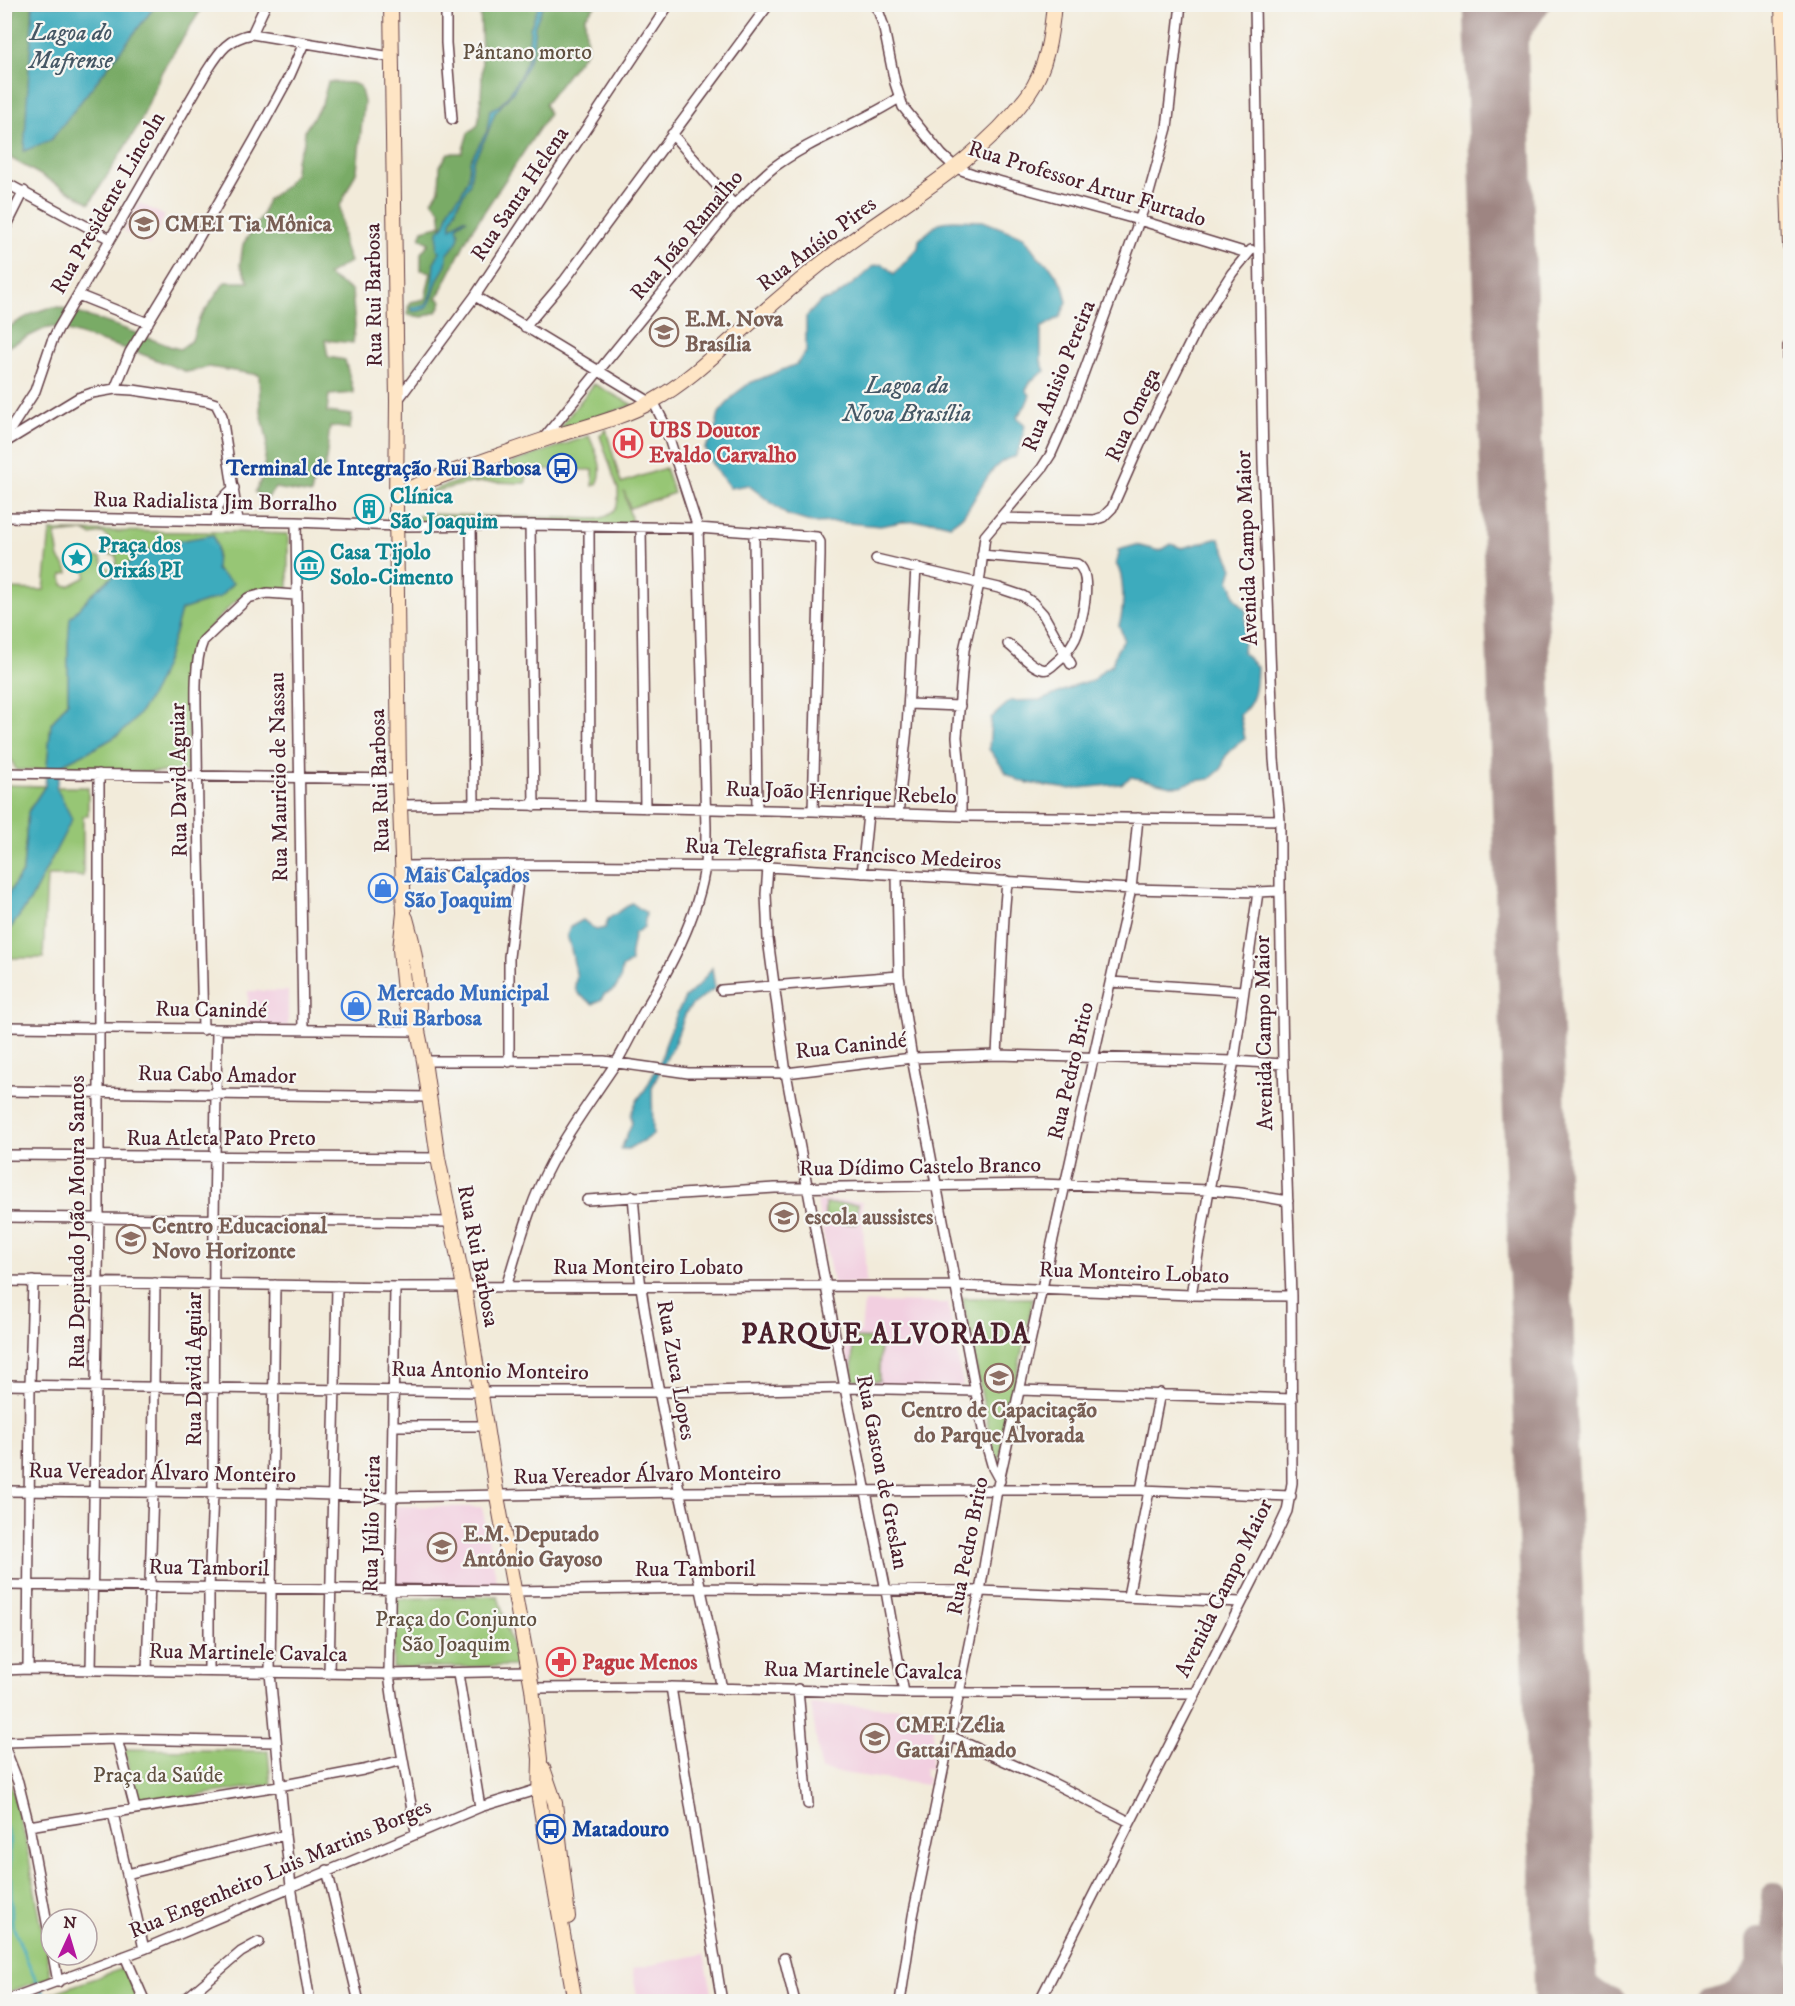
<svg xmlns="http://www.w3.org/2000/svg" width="1795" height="2006" viewBox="0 0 1795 2006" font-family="'IM FELL DW Pica',serif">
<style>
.built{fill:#f2cfe0}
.green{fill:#97c675;stroke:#707250;stroke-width:1.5;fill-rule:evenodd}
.forest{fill:#79ab66;stroke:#626548;stroke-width:1.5}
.water{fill:#3eabbd;stroke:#446574;stroke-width:1.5}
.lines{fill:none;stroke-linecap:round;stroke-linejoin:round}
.stream{stroke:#3eabbd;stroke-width:3}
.taxiway{stroke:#9e8582;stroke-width:26}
.runway{stroke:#9e8582;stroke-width:63}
.street-casing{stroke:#633e45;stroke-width:12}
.secondary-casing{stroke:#633e45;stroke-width:16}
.street{stroke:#fff;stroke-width:9}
.secondary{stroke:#fee5c5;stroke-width:14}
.labels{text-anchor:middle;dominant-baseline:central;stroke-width:4.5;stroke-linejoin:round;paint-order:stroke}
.park-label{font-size:22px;fill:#615141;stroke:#f6f6f2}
.street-label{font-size:22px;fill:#4a1f2b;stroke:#f6f6f2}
.education-label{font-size:22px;font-weight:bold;fill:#785e54;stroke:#f6f6f2;text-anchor:start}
.health-label{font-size:22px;font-weight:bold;fill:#be3a42;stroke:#f6f6f2;text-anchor:start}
.transit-label{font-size:22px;font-weight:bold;fill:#164399;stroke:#f6f6f2;text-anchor:end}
.culture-label{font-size:22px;font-weight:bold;fill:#0d838f;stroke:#f6f6f2;text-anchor:start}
.shop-label{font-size:22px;font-weight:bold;fill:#366cbe;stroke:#f6f6f2;text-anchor:start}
.water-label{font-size:24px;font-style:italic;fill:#455765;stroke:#f6f6f2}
.district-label{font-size:28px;font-weight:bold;letter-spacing:1.5px;fill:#4a1f2b;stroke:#f6f6f2}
</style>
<rect width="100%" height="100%" fill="#f6f6f2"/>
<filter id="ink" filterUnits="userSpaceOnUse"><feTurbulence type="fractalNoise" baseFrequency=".0167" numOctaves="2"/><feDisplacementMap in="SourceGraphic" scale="12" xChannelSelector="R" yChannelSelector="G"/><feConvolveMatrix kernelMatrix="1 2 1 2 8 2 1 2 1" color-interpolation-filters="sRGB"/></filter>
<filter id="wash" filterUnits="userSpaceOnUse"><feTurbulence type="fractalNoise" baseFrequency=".008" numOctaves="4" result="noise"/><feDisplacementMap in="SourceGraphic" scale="24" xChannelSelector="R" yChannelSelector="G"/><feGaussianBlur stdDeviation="1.35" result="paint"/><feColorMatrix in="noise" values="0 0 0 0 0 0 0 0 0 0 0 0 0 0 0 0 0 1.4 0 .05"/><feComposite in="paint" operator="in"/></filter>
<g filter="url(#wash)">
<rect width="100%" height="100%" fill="#f2ebda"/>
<path class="built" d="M139,203L165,216L149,245L124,231Z
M248,991H288V1026H248Z
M817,1201H862L866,1283H833Z
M864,1302L948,1303L963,1386L850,1384L843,1332H861Z
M395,1506L482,1507L498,1587L395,1586Z
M811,1704L935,1709L931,1769L925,1768V1776L928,1778L927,1785L821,1770Z
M704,1954L714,2001H638L632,1969Z"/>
<path class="green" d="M594,384L633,405L558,430Z
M606,429L621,483L665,468L674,493L630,508L624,491L633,526L407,525L417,517L424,514L597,519C616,515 619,508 618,489L600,436Z
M589,436C595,451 606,468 597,484L593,486V470L527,469L526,483C506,483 486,480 467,484C452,486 438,493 424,493Z
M50,531L235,532L288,534V591L250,590L232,604L190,649L189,772L61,771L63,764L118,735L174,637L181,610L220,597L232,583L216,570L217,547L213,535L140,554L94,592L71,618L68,645V701L51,724L47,770H16L5,746L4,589L44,590ZM84,531L91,535L102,533L108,537L112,549L109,554L116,556L117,563L111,569C104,568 103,565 101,558L95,557L89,564H86V577L69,586L63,585L62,575L68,573L67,569L59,558L55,534Z
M5,785L45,786L28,812L23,871L5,899Z
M56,787H88V815L83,816V876H47L43,958H5L4,1024V936L30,901Z
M825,1204H858L857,1224L825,1223Z
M962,1298H1033L997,1470Z
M853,1338L880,1339L879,1381L852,1380Z
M498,1596L518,1666L393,1668L395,1599Z
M124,1749L268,1751L271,1784L137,1805Z
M5,1766L25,1837L51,1977L5,1993Z
M121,1969L126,1972L138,2001H30Z"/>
<path class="forest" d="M16,5H33L32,9L51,140L156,5H204L162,71L140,123L90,203L5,155V54Z
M484,5H596L585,17L587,50L545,104L549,114L470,233L437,298L442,301L438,311L423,317L408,315V307L411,302L425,299L431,272L421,270V253L429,243L420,238L423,230L442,225L440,210L432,201L439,190L440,166L448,153H462L468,133L478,125C484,87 482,49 480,10Z
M328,82L352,83L360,86L364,102L357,170L340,206L344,245L350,262L327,275L352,291L355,326L353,343L325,340L328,357L345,360L354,393L329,395L327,412L352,415L350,429L330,426L324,477L315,476L311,494L275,488L266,500L255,492L263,476L267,439L260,408L259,375L209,367L187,372L139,353L54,327L44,329L5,348L4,330C21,320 39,307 59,307L117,326L172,347L180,349L192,340L199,319L225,282H249L240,265L243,244L261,218L268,199L285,187L295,173L296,159L304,143L305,130L322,104Z"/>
<path class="water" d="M33,5H156L51,140L24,151Z
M539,5H543L535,26L533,49L528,64L513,92L495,113L487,135L473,162L470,183L457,206L451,222V228L462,219H467L459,223L457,228C463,239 453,247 447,255C447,271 442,268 437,282C432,296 432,313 412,311V307L423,306L427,303L432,290L434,263L440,251L437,249L438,231L445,224L450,207L461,194L468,179L470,161L487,131L490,110L500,105L508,96L520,76L528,58L530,28Z
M953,220L983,221L1024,237L1039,258L1050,266L1063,285L1067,302L1060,317L1041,328V361L1045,371L1031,381L1026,390L1030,395L1026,405L1017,417L1025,425L1021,445L1015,457C990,459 979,496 965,513C961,518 955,522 950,525L934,521L902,522L880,526L837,522L813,523L787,515L748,485L730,488L712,464L705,448L714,434L719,413L735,394L750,383L797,364L806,352V317L820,302L835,297L863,276L873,266L883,264L894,274L918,248L919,240L939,223Z
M213,535L217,547L216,570L233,583L220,597L181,610C171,650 154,711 116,736C100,747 80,755 63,764L56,787L72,819L30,901L5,936V899L23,871L28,812L45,786L51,724L68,701V645L70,618L94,592L140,554L167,543Z
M1219,538L1233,568L1229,581L1233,587L1234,596L1246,611L1243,653L1257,667C1256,687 1256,702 1240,715L1245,739L1237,744L1225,757L1222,768L1210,779L1194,781L1181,786H1171L1131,777L1121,784L1069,789L1034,784L1020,781L1007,774L989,749L991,718L1010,701L1042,700L1079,684L1092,681L1103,670L1112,665L1116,652L1124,639L1119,625C1124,611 1125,576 1116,564L1119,554L1118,550L1136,545L1160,551L1171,544L1182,548Z
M632,903L646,913L644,927L634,934C634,942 629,954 631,962L622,968C621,981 618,991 604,994L602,999L593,1004C588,1000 581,997 577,992C572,985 578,980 576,973C573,961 572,948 567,936L570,927L583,920L596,930L605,928L608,919Z
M712,968L715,988L693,1004L686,1012L675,1042L655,1081L652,1088L653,1135L628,1149H621L632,1123L631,1114L636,1102L646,1088L661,1060L666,1042L678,1011L685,998L700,984Z"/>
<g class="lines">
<path class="stream" d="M4,1821L9,1838L12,1924L31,1970L48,2002"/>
<path class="taxiway" d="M1498,86L1509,51L1520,29L1537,4
M1774,1896L1777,1971L1786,1978L1778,1997V2002
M1759,1940L1760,2002
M1564,1955C1577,1977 1588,1992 1612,2002
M1708,2002C1738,1997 1742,1990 1759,1967"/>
<path class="runway" d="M1495,4L1566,2002"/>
</g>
</g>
<g filter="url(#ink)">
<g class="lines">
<g class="street-casing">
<path id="street" d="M446,4V43L452,119
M873,4L878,10L883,24L895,83L903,107L942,155L956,168L973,174L1139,220L1247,253
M252,34L266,4
M672,134L734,205
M4,182L110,239
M4,231L24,191
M78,295L148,323
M475,296L655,405L664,423L698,528L706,828C706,840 706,853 705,865C699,916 668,971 642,1015C633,1031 625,1048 616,1063C594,1096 570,1128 551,1163C530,1202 519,1245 506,1287
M525,327L564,281L769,4
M115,389L130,352L187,258L255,139L290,75L304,43
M397,401L475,296L669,4
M4,439L35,391L52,341L58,329L100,257L207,71C220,51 227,39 252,34L391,57
M543,439L734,205C747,192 759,179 774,167C812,139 859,124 899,98
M4,443L78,398L92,393L115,389L133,390L207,401L216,404L222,416L238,521
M4,517L296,522L397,526L530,525L698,528L817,537L820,542V556L813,811
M1000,518L1094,520L1103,517L1112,508L1141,442L1199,325L1232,273L1251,250
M216,521C216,505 222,498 234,488
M296,522L303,1030
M471,524L474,804
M530,525L534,806
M589,526L590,807
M641,527L645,808
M754,534L757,810
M982,555L1077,564C1094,573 1082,624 1075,639C1070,649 1063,657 1054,664C1051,667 1046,671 1042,669C1033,668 1016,650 1008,644
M876,559L999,588L1023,596L1033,603L1043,614L1071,664
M909,704L960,706
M4,773L399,779
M400,805L474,804L813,811L961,816L1280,820
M898,815L907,728L916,567
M961,816V781L957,737L962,672L964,650L979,584L985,536L1042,468L1051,454L1067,418L1120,274L1149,193L1167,128L1181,4
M403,866L520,865L768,867L1131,889L1258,892L1280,891
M768,867L766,894L768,939L786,1073L845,1388L886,1591L904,1693
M862,873L868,814
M897,875L899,976L912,1058L985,1440L993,1468L1000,1481
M1111,982L1243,991
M721,990L899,976
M4,1027L418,1031
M203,1030C201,935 198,840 197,745C197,717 192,666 203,641L248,598L267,593L295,595
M997,1055L1004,917L1007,881
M424,1061H604L688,1073H786L912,1058L997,1055L1234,1061L1283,1064
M509,1062V957L520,865
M4,1091L430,1097
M4,1155L438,1158
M633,1196C636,1227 637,1257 641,1287C661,1422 695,1555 722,1689
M587,1200L775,1188L1039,1184L1209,1190L1241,1193L1288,1201
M4,1217L450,1222
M4,1281L395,1287L957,1286L1191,1295L1291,1296
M275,1285L270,1673L285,1835L291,1886L310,2002
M395,1287L389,1674L394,1710L416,1832
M1191,1295L1209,1190L1234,1061L1258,892
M4,1385L481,1392H660L845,1388L976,1391
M1020,1390L1292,1399
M393,1426H486
M1141,1490L1160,1393
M4,1491L272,1493L391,1497L679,1492L997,1490H1141L1291,1496
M4,1585L514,1591L702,1588L980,1591L1241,1602
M1128,1596L1149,1491
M28,1669L30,1385L33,1281
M4,1670L28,1669L389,1674L528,1671
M91,1670L99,1217V774
M147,1671L153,1492L155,1283
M209,1671V1588L213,1493L214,1219L217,1030
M329,1674L337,1286
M458,1674L480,1807
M671,1687L722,2002
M532,1688L671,1687L904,1693H1194
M798,1689L808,1804
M950,1736L1049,1781L1130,1822
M117,1739L135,1808
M4,1742L117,1739L275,1742
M4,1746L18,1782L29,1826L51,1944
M113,1813L144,1949
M29,1826L279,1786L363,1770L403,1760
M327,1870L359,2002
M127,1874L285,1835
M53,1955L58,1982
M125,1956L145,2002
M784,1958L795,2002
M4,2001L144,1949L480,1807L539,1789
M182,2002L241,1952L259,1942
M900,2002L913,1916L980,1591L997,1490L1131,889L1138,818
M1039,2002L1274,1539L1287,1511L1292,1483L1291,1296L1283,1064L1280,891V820L1274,759L1263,464L1255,4"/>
</g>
<g class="secondary-casing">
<path id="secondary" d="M391,4L397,401L396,503L399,779L404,913L400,949L405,1002L418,1031L424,1061L438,1158L464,1287L497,1496L532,1688L540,1759L539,1799L575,2002
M1782,4L1790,246
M1790,346V394
M396,493C448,473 501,454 555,436C587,426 623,418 653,401C682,385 707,362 731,340C760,315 788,290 818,266C888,210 973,169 1028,95C1047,68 1051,36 1054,4
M406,918C417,954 421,990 418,1029
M543,1768L555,1803L568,1917"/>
</g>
<use href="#street" class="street"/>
<use href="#secondary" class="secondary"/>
</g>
</g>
<defs>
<g id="school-ring" transform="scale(1.5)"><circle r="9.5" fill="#f6f6f2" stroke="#8d6e63" stroke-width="1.5"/><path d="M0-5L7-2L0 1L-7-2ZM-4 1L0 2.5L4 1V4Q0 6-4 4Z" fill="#8d6e63"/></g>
<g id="hospital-ring" transform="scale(1.5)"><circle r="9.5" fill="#f6f6f2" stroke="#e0444e" stroke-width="1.5"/><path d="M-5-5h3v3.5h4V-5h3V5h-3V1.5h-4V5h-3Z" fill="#e0444e"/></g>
<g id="bus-ring" transform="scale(1.5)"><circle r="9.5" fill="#f6f6f2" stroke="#1a4fb4" stroke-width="1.5"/><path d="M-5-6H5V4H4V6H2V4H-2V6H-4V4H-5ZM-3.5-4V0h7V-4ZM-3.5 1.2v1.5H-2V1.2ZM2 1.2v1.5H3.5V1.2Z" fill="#1a4fb4"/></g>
<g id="building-ring" transform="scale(1.5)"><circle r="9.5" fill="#f6f6f2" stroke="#0f9aa8" stroke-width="1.5"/><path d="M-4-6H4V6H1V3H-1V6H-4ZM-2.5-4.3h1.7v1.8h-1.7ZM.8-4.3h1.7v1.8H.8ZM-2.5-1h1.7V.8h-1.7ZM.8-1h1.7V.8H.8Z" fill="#0f9aa8"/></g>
<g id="sight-ring" transform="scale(1.5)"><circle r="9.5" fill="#f6f6f2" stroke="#0f9aa8" stroke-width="1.5"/><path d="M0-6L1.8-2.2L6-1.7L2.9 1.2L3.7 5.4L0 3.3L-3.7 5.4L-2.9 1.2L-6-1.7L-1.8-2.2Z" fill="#0f9aa8"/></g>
<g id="museum-ring" transform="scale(1.5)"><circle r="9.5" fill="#f6f6f2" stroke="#0f9aa8" stroke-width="1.5"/><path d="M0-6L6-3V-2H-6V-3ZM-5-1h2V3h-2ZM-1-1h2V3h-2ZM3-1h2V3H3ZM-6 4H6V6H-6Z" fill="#0f9aa8"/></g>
<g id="shop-ring" transform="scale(1.5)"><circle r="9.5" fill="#f6f6f2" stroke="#3f7fe0" stroke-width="1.5"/><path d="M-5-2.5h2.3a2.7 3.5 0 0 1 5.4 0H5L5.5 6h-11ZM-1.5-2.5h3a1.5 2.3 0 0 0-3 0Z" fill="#3f7fe0"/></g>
<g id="university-ring" transform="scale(1.5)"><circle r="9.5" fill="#f6f6f2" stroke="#8d6e63" stroke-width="1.5"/><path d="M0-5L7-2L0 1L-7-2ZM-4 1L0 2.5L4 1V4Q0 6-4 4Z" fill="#8d6e63"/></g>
<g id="pharmacy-ring" transform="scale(1.5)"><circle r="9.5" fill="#f6f6f2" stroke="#e0444e" stroke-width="1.5"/><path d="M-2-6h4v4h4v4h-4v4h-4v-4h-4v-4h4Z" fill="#e0444e"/></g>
</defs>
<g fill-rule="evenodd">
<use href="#school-ring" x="144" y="224"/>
<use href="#school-ring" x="664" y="332"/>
<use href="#hospital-ring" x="628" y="443"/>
<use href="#bus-ring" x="562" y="468"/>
<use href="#building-ring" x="369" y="509"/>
<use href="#sight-ring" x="77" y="558"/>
<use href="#museum-ring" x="309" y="565"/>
<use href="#shop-ring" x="383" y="888"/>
<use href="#shop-ring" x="356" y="1006"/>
<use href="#school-ring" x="784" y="1217"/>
<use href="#school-ring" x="131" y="1239"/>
<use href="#university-ring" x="999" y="1378"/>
<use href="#school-ring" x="442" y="1547"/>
<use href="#pharmacy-ring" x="561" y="1662"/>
<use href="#school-ring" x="875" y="1738"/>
<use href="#bus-ring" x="551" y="1829"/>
</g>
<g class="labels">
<g class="park-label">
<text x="527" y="52">Pântano morto</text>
<text x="456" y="1619">Praça do Conjunto<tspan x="456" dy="25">São Joaquim</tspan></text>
<text x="158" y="1775">Praça da Saúde</text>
</g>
<g class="street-label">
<text transform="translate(1087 184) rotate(17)">Rua Professor Artur Furtado</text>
<text transform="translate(520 194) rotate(-56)">Rua Santa Helena</text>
<text transform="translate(108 203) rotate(-60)">Rua Presidente Lincoln</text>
<text transform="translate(687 235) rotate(-50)">Rua João Ramalho</text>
<text transform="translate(817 244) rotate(-37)">Rua Anísio Pires</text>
<text transform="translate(374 295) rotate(-91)">Rua Rui Barbosa</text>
<text transform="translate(1059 376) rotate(-68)">Rua Anisio Pereira</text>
<text transform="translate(1133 415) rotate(-65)">Rua Omega</text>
<text transform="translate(215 502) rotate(1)">Rua Radialista Jim Borralho</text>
<text transform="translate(1247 548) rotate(-92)">Avenida Campo Maior</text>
<text transform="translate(279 777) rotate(-91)">Rua Mauricio de Nassau</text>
<text transform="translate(179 780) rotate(-91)">Rua David Aguiar</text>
<text transform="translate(380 781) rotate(-92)">Rua Rui Barbosa</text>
<text transform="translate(841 793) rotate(2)">Rua João Henrique Rebelo</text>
<text transform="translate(843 854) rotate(3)">Rua Telegrafista Francisco Medeiros</text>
<text transform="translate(211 1010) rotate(1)">Rua Canindé</text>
<text transform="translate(1264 1033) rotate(-91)">Avenida Campo Maior</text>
<text transform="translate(851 1046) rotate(-6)">Rua Canindé</text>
<text transform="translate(1071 1071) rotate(-77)">Rua Pedro Brito</text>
<text transform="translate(217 1075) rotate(1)">Rua Cabo Amador</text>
<text x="221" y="1138">Rua Atleta Pato Preto</text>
<text transform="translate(920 1167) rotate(-1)">Rua Dídimo Castelo Branco</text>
<text transform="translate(77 1222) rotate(-90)">Rua Deputado João Moura Santos</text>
<text transform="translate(478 1256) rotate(79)">Rua Rui Barbosa</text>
<text x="648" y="1267">Rua Monteiro Lobato</text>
<text transform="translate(1134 1273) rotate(2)">Rua Monteiro Lobato</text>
<text transform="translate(194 1369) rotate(-90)">Rua David Aguiar</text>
<text transform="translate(676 1370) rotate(80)">Rua Zuca Lopes</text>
<text transform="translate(490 1371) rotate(1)">Rua Antonio Monteiro</text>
<text transform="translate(882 1472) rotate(79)">Rua Gaston de Greslan</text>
<text transform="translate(162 1473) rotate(1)">Rua Vereador Álvaro Monteiro</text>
<text transform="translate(647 1475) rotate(-1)">Rua Vereador Álvaro Monteiro</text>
<text transform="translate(372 1524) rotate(-89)">Rua Júlio Vieira</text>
<text transform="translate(968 1546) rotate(-79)">Rua Pedro Brito</text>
<text transform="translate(209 1568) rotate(1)">Rua Tamboril</text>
<text x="695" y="1569">Rua Tamboril</text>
<text transform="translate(1224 1588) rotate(-64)">Avenida Campo Maior</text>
<text transform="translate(248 1653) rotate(1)">Rua Martinele Cavalca</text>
<text transform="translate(863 1671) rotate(1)">Rua Martinele Cavalca</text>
<text transform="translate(280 1869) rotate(-23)">Rua Engenheiro Luis Martins Borges</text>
</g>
<g class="education-label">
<text x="165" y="224">CMEI Tia Mônica</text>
<text x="685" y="319">E.M. Nova<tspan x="685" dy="25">Brasília</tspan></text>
<text x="805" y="1217">escola aussistes</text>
<text x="152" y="1226">Centro Educacional<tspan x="152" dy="25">Novo Horizonte</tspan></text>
<text x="999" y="1410" text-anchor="middle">Centro de Capacitação<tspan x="999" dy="25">do Parque Alvorada</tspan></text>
<text x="463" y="1534">E.M. Deputado<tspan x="463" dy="25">Antônio Gayoso</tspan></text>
<text x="896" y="1725">CMEI Zélia<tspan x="896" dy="25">Gattai Amado</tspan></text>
</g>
<g class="health-label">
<text x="649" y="430">UBS Doutor<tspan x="649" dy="25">Evaldo Carvalho</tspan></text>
<text x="582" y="1662">Pague Menos</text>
</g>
<g class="transit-label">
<text x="541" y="468">Terminal de Integração Rui Barbosa</text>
<text x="572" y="1829" text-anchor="start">Matadouro</text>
</g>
<g class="culture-label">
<text x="390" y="496">Clínica<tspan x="390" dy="25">São Joaquim</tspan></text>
<text x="98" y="545">Praça dos<tspan x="98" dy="25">Orixás PI</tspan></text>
<text x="330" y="552">Casa Tijolo<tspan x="330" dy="25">Solo-Cimento</tspan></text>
</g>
<g class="shop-label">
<text x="404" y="875">Mais Calçados<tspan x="404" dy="25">São Joaquim</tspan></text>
<text x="377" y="993">Mercado Municipal<tspan x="377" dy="25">Rui Barbosa</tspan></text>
</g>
<g class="water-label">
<text x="71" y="33">Lagoa do<tspan x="71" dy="28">Mafrense</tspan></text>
<text x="907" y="386">Lagoa da<tspan x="907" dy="28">Nova Brasília</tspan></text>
</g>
<g class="district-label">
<text x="886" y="1334">PARQUE ALVORADA</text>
</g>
</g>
<rect width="1795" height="2006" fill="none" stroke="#f6f6f2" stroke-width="24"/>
<g transform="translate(69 1937) rotate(4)"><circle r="28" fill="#f6f6f2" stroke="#b1a0a2" stroke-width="1.5"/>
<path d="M0-4.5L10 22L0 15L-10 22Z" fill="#b5179e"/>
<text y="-9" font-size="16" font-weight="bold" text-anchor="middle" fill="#4a1f2b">N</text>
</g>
</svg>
